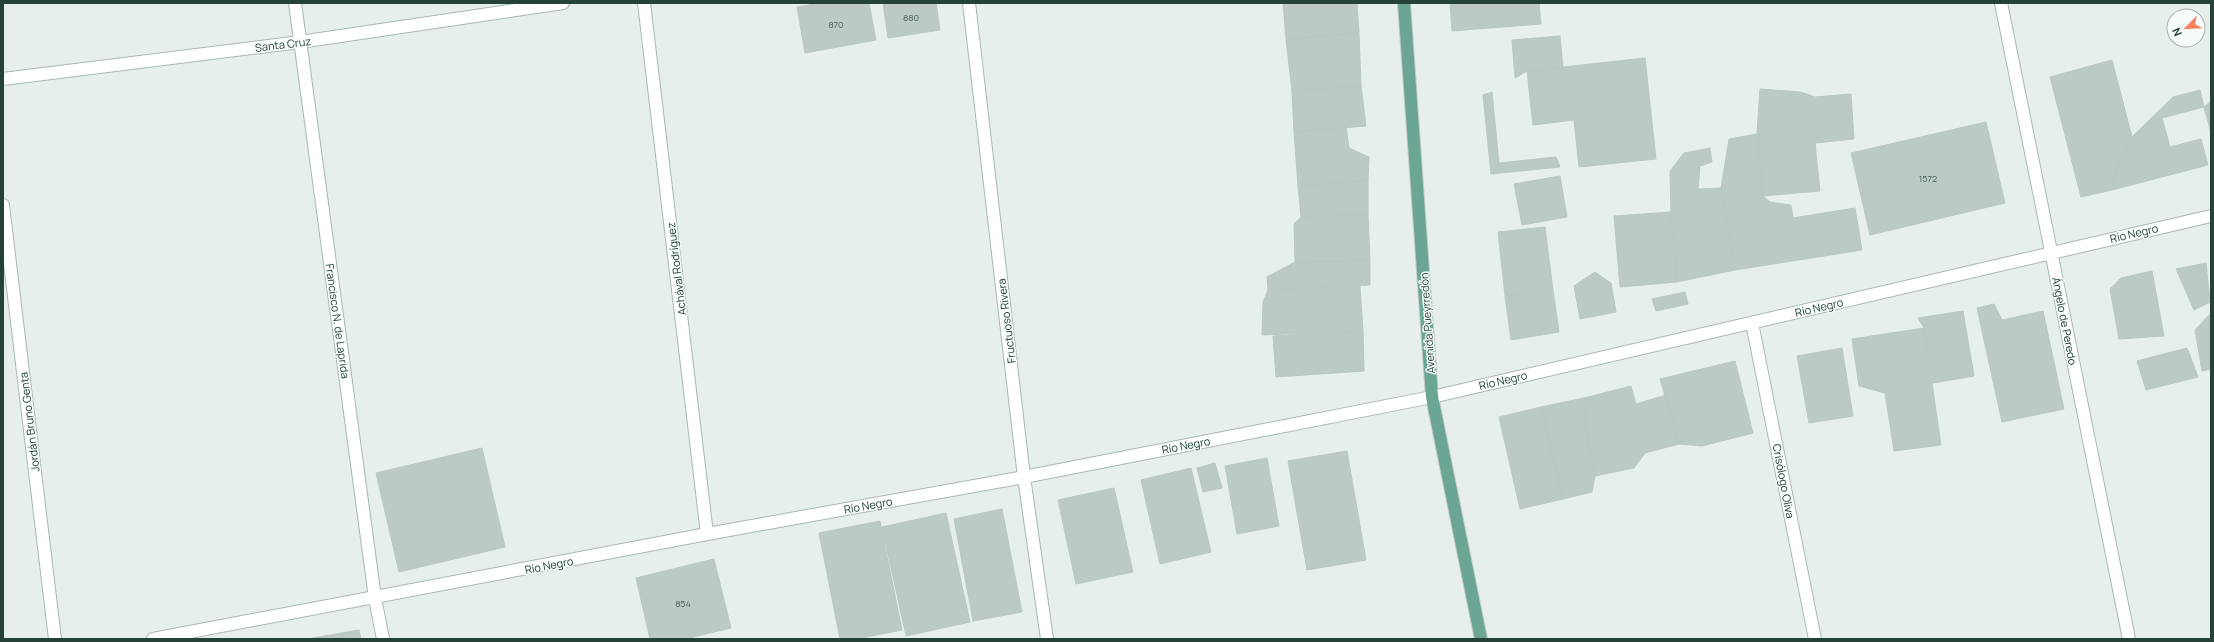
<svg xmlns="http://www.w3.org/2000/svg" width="2214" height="642" viewBox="0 0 2214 642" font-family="Manrope,sans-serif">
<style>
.building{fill:#bbcac4;stroke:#b8c9c2}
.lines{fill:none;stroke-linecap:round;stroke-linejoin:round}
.minor-casing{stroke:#a8b8b2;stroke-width:14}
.major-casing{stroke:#c2cac8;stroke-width:14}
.minor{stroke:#fff;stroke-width:12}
.major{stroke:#6aa596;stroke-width:12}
.labels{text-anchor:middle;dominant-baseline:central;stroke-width:3;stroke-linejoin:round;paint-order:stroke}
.number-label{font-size:9px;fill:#4a645c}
.street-label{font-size:11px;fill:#24423a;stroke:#f7fbf9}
</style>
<rect width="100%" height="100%" fill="#e6efeb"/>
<path class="building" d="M820,3H869L876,40L805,53L797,7Z
M883,3H936L940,30L888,38Z
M1283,3H1357L1359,33L1286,39Z
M1450,3H1539L1541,24L1452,31Z
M1359,33L1361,86L1292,91L1286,39Z
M1560,36L1563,68L1527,71L1515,78L1512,40Z
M1645,58L1656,159L1579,167L1574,120L1533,125L1527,71Z
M2112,60L2132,137L2118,165L2112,190L2081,197L2050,77Z
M1361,86L1366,126L1294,132L1292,91Z
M1760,89L1801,92L1815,97L1851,94L1854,139L1815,143L1820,191L1763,196L1757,134Z
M2200,90L2204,107L2162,118L2170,147L2201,139L2208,165L2112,190L2118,165L2132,137L2173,97Z
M1492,92L1499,163L1556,157L1560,167L1491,174L1483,95Z
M2211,101V133L2204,107Z
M1986,122L2005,203L1870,235L1851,153Z
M1346,127L1349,148L1369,157L1368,180L1298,186L1294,132Z
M1757,134L1763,196L1770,202L1791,205L1793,218L1855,208L1862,250L1735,270L1721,188L1729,139Z
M1710,148L1712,162L1700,166L1698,189L1721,188L1735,270L1677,282L1671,212L1670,171L1684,153Z
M1560,176L1567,217L1522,225L1514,184Z
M1368,180V214L1301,217L1298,186Z
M1671,212L1677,282L1620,287L1614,216Z
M1368,214L1370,260L1295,262L1294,224L1301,217Z
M1545,227L1553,290L1505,296L1498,232Z
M1370,260V285L1268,290L1267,277L1295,262Z
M2206,263L2210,302L2194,310L2176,269Z
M2152,271L2164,336L2119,339L2110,289L2121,278Z
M1595,272L1611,283L1616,312L1580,319L1574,286Z
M1360,286L1363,331L1262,335L1263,302L1268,290Z
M1553,290L1559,332L1511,340L1505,296Z
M1685,292L1688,304L1656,311L1652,299Z
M1994,304L2002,320L2043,311L2064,409L2002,422L1977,308Z
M1963,311L1974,376L1933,383L1924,328L1918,318Z
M2211,313V369L2202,371L2195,330Z
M1924,328L1941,445L1894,451L1885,393L1859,386L1852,339Z
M1363,331L1364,371L1276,377L1273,336Z
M1842,348L1853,416L1809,423L1797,356Z
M2187,348L2198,377L2146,390L2137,361Z
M1735,361L1753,433L1702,446L1679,444L1660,379Z
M1631,386L1636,404L1666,395L1679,444L1645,453L1634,468L1595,476L1584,417L1588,397Z
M1588,397L1584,417L1595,476L1592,492L1563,499L1541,407Z
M1541,407L1563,499L1520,509L1499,417Z
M482,448L505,547L399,572L376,473Z
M1347,451L1366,560L1307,570L1288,461Z
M1267,458L1279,526L1237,534L1225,466Z
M1215,463L1222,488L1203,492L1197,468Z
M1191,468L1211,552L1160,564L1141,480Z
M1114,488L1133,572L1076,584L1058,500Z
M1002,509L1022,612L973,621L954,519Z
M946,513L970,622L906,636L882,527Z
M880,521L902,630L856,639H840L819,533Z
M714,559L731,628L685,639H650L636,578Z
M359,630L361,639H307Z"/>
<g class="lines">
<g class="minor-casing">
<path id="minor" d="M295,3L375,598L383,639
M644,3L707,534
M969,3L1024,477L1047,639
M2001,3L2129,639
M3,79L300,42L563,3
M3,205L55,639
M1752,323L1815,639
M153,639L707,534L1024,477L1432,397L2211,216"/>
</g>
<g class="major-casing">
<path id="major" d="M1404,3L1432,397L1481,639"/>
</g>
<use href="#minor" class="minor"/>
<use href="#major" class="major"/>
</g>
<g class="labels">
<g class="number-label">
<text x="911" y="17">880</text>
<text x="836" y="24">870</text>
<text x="1928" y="178">1572</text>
<text x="683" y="603">854</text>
</g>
<g class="street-label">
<text transform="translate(283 44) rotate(-7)">Santa Cruz</text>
<text transform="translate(2134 233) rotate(-13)">Río Negro</text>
<text transform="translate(676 269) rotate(-97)">Achával Rodríguez</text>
<text transform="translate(1819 307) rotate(-13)">Río Negro</text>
<text transform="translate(338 321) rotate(82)">Francisco N. de Laprida</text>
<text transform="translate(1006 321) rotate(-97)">Fructuoso Rivera</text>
<text transform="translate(2065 321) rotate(79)">Ángelo de Peredo</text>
<text transform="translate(1427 323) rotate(-94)">Avenida Pueyrredón</text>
<text transform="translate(1503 380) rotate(-13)">Río Negro</text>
<text transform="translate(29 422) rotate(-97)">Jordán Bruno Genta</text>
<text transform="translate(1186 445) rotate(-11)">Río Negro</text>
<text transform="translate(1784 481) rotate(79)">Crisólogo Oliva</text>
<text transform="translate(868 505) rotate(-10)">Río Negro</text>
<text transform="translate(549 565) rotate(-11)">Río Negro</text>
</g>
</g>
<rect width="2214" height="642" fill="none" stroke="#24423a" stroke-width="8"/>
<g transform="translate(2186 28) rotate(246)"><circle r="19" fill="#f7fbf9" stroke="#a3b1ad"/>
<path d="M0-3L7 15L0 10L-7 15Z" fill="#f4845f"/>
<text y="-6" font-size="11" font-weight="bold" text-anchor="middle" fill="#24423a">N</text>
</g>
</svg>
